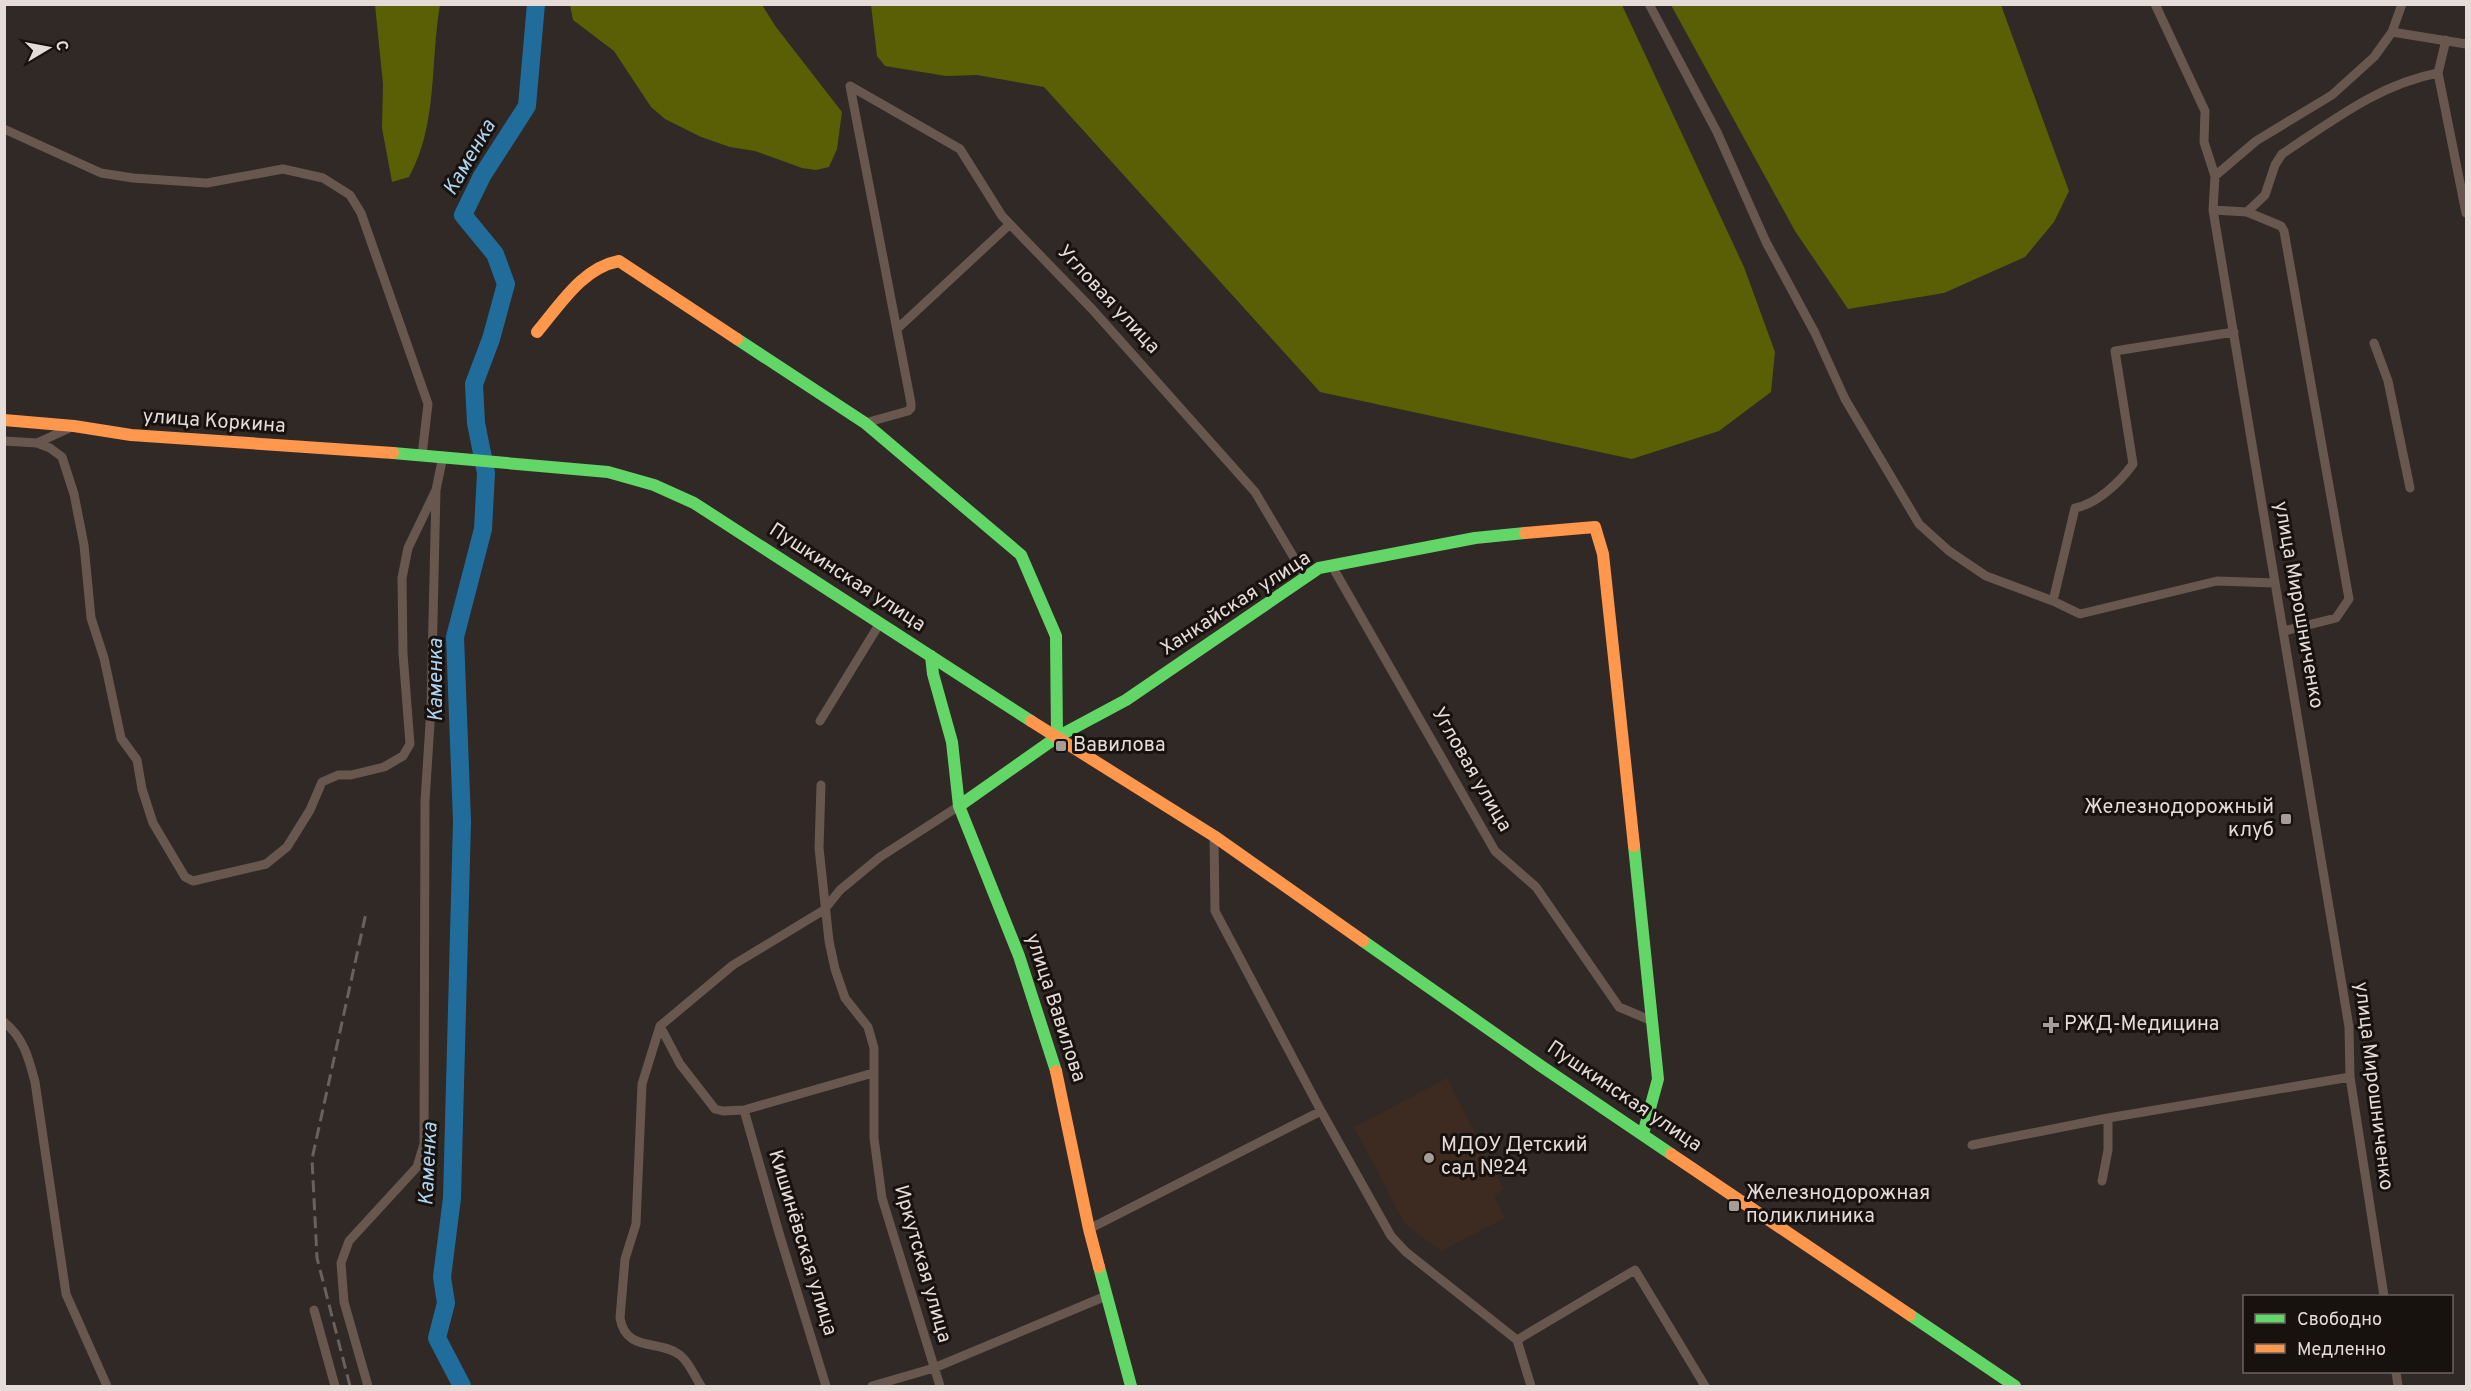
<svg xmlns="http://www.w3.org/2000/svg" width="2471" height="1391" viewBox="0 0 2471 1391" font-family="Overpass,sans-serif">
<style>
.built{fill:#3d2b22}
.forest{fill:#5a5e05}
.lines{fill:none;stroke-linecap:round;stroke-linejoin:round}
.river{stroke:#206d9b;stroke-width:18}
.street{stroke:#67574f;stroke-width:9}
.fast{stroke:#63d668;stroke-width:12}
.slow{stroke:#ff974d;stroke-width:12}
.rail{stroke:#6a605c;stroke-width:3;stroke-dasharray:12 6;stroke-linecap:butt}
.poi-dot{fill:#a69d99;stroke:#18120f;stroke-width:2}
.labels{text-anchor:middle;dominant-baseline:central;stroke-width:6;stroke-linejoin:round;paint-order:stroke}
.street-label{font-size:20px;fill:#e5dcd7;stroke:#18120f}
.poi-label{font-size:20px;fill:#e5dcd7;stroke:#18120f;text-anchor:start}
.water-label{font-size:21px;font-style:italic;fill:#aed4f0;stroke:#18120f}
</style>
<rect width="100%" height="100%" fill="#302926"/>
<path class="built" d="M1447,1078L1504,1189L1494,1196L1505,1218L1441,1251L1405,1224L1354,1127Z"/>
<path class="forest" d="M375,5H440C430,63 438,124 409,177L392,182L382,128L383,84Z
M570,5H762L776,27L842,112L837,149L829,167L816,170L802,168L755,151L730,147L701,137L665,119L651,107L614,51L573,20Z
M871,5H1622L1744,267L1775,352L1771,392L1719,431L1632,459L1320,392L1044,87L977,75L946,76L885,66L877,56Z
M1671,5H2001L2069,191L2054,222L2025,257L1944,293L1848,309L1795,231Z"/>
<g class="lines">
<path class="river" d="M462,1386L437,1338L446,1303L442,1277L452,1198L462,821L455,637L483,529L486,473L476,423L474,384L491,339L506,284L495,254L463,215L482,176L527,106L536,4"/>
<path class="street" d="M1649,4L1717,132L1766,242L1815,333L1845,399L1919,524L1949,551L1986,576L2053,601L2080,614L2217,581L2275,583
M2155,4L2205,111L2204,142L2215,176
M2392,32L2466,44
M2446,40L2438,73L2466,213
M850,86L960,149L1002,216L1092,309L1255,492L1306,578
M850,86L911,403V408L908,411L865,423
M4,129L101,173L133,178L207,183L283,169L323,178L350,195L361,213L428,404L422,455
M2213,210L2247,212L2281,226L2284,231L2349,599L2336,618L2284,631
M2247,212L2265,195L2275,165L2282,154C2331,122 2379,84 2438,73
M897,329L1010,224
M2374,343L2388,381L2410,488
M4,441L37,443L74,426
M37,443L50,448L62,457L74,494L84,545L91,618L104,658L121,738L137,760L142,789L153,823L185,877L193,881L266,864L287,847L310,810L322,782L338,775H351L384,767L403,756L410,744L403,654L402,578L408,548L436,490
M1332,566L1495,851L1536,887L1619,1007L1652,1021
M2053,601L2075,508C2097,504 2120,482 2133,464L2115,351L2234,332
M820,721L880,623
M821,785L819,848L829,941L835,969L845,998L868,1027L874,1048V1138L882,1198L940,1386
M1214,836L1215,911L1321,1111L1391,1236L1406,1252L1517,1340L1531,1386
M4,1022C24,1038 29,1059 35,1082L66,1294L107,1386
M660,1026L680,1064L715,1109L723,1111L744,1110L873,1073
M744,1110L779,1233L826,1386
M1972,1145L2108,1118L2350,1077
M2102,1181L2108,1150V1118
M1089,1229L1321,1111
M2384,1296L2350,1077L2349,1027L2213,210L2215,176L2256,141L2332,95L2374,57L2392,32L2402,4
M314,1310L335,1386
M1517,1340L1635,1270L1705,1386
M2396,1372L2398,1386
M368,1386L344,1302L341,1263L349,1241L417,1167L424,1144L425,801L431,708L436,490L443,456
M701,1386C695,1377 689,1362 680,1355C659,1339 626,1353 620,1318L625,1259L636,1224L642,1084L660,1026L733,965L824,910L840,890L880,857L959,806
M872,1386L934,1368L1106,1296"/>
<path class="fast" d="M737,339L865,423L1021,555L1056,636L1057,737
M393,453L608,472L654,485L694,503L1031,721
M931,656L933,674L952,742L959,806L1019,956L1056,1071
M959,806L1057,737L1126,700L1319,568L1475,538L1525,533
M1634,846L1658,1079L1643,1134
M1363,941L1541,1066L1671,1154
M1099,1267L1131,1386
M1910,1315L2015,1386"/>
<path class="slow" d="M537,332C560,305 582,268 619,261L737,339
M4,420L74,426L131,435L393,453
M1525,533L1595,527L1603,554L1634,846
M1031,721L1214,836L1363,941
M1056,1071L1089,1229L1099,1267
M1671,1154L1910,1315"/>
<path class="rail" d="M350,1386L317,1258L312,1159L366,913"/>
</g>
<g class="poi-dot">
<rect x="1055" y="740" width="12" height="12" rx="3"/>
<rect x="2280" y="813" width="12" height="12" rx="3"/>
<path d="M2048 1016h6v6h6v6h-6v6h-6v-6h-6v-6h6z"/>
<circle cx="1429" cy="1158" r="6"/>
<rect x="1728" y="1200" width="12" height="12" rx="3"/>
</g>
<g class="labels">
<g class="street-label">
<text transform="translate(1108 300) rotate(47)">Угловая улица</text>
<text transform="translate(214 422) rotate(4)">улица Коркина</text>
<text transform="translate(847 578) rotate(33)">Пушкинская улица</text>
<text transform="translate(1236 604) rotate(-33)">Ханкайская улица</text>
<text transform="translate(2298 605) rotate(80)">улица Мирошниченко</text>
<text transform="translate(1471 770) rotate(60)">Угловая улица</text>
<text transform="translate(1055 1008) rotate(72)">улица Вавилова</text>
<text transform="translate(2373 1086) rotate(83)">улица Мирошниченко</text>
<text transform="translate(1624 1097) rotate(34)">Пушкинская улица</text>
<text transform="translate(802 1243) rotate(73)">Кишинёвская улица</text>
<text transform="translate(922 1264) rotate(74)">Иркутская улица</text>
</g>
<g class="poi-label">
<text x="1073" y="746">Вавилова</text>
<text x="2274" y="808" text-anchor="end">Железнодорожный<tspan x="2274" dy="23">клуб</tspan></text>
<text x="2064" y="1025">РЖД-Медицина</text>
<text x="1441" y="1146">МДОУ Детский<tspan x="1441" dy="23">сад №24</tspan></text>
<text x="1746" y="1194">Железнодорожная<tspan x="1746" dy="23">поликлиника</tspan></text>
</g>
<g class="water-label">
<text transform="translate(470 158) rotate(-60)">Каменка</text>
<text transform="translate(436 680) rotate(-90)">Каменка</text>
<text transform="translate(429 1164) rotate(-87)">Каменка</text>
</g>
</g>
<rect width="2471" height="1391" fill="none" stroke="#e5dcd7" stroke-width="12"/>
<rect x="2243" y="1295" width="210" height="78" fill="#18120f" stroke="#6a635f" stroke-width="1.5"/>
<rect x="2255" y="1314" width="30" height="9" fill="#63d668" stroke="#6a635f" stroke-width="1.5"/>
<text x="2297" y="1325" font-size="18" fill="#e5dcd7">Свободно</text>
<rect x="2255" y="1344" width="30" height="9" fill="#ff974d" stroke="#6a635f" stroke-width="1.5"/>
<text x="2297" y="1355" font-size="18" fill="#e5dcd7">Медленно</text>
<g transform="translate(48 48) rotate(80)" stroke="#18120f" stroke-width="4.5" paint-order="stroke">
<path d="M0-4.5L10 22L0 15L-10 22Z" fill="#e5dcd7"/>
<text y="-9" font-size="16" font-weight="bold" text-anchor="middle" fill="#e5dcd7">С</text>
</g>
</svg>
